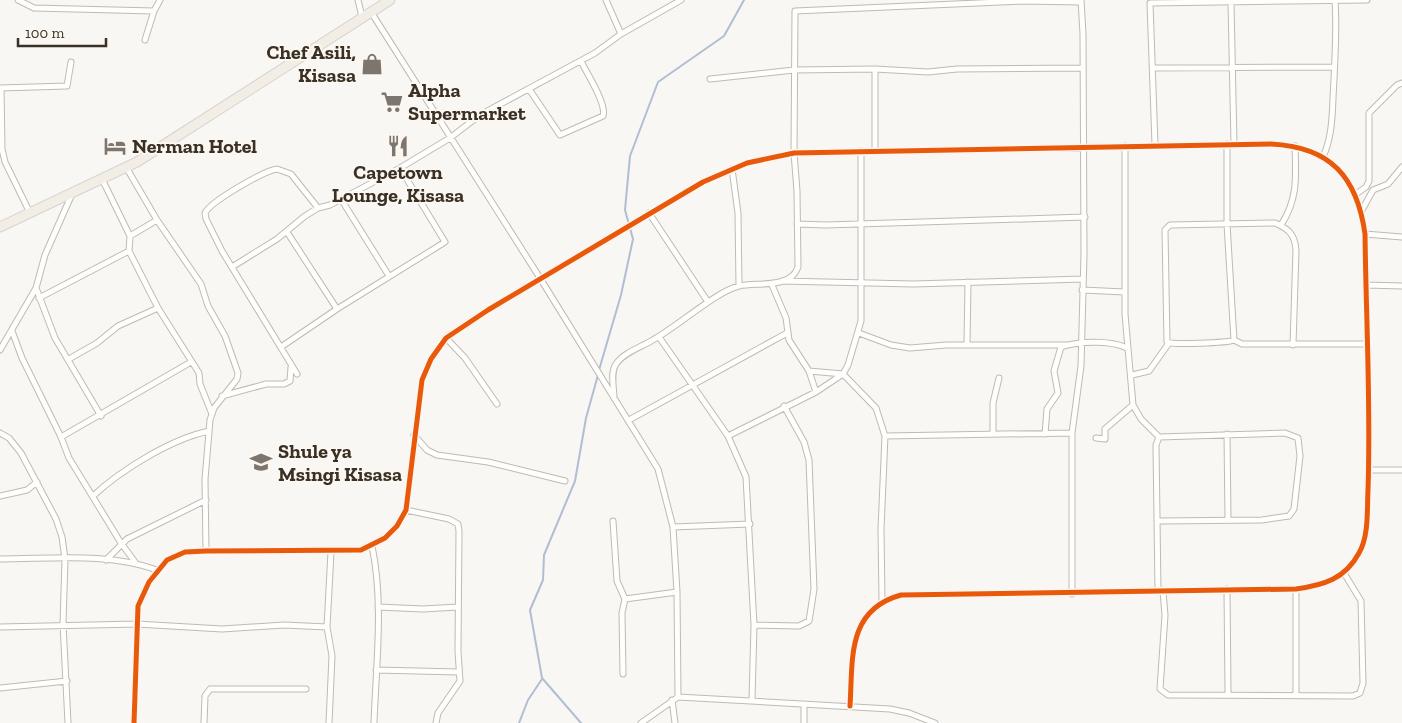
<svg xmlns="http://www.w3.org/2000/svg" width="1402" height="723" viewBox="0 0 1402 723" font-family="'Zilla Slab',serif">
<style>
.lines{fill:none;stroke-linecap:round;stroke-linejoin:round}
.stream{stroke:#b0bed2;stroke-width:2}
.minor-casing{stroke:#bfbab4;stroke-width:7}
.trunk-casing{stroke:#d5d3d0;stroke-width:11}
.minor{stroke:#fefefd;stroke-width:5}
.trunk{stroke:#f2eee6;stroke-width:9}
.cycleway-casing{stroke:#fcf7f1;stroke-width:8}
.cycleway{stroke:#e8590c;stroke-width:5}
.labels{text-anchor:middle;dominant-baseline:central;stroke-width:4;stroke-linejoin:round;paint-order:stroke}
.poi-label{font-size:20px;font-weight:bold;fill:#3a3126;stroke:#fcf7f1;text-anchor:start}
</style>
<rect width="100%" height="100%" fill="#f9f7f4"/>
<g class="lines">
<path class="stream" d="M599,370L621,295L633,239L625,210L630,156L658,82L724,36L744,0
M519,723L528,700L542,679
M581,723L542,678L530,610L543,580L544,555L575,481L586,418L598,375"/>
<g class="minor-casing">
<path id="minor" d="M18,0L34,8L154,11
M358,0L362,17
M606,0L621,34
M1231,3L1234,144
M371,12L540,278L658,469L673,527L677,592L678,697
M145,40L154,11L160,0
M1153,68L1334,67
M875,69V151
M710,79L794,70L875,69L928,72L957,69L1083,68
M0,88L67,86L71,62
M1,88L2,149L5,162L30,213
M529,89L560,135L603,116C607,104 587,74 581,61
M1227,144V224L1234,340L1242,344H1367
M1155,145L1150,3L1367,0
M1125,146V314L1133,405L1141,419L1159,437
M1323,157C1334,133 1332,106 1334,80C1335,53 1337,28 1335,1
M126,167L157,220L201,284L208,306L225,336L238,373L237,379L214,408L210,420L205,479L206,551
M732,169L738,213L739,286
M102,179L130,236L129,251L158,308L199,373L200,384L212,414
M72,194L45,255L36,288L55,338L101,416
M1356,194L1366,187L1369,181V113L1397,85L1402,83
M341,199L389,276
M1362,210L1373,190L1388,184L1402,167
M649,213L708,302
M797,224L826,225L1085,217
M1281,225C1298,199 1296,177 1295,146
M287,232L337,309
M1365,234L1402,237
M130,236L157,220
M232,267L277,239L305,216L318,208L330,205L400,168L450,138L480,115L595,53L621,34L681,0
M782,281L913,284L1083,279
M772,285L786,318L789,340L809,371L816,392
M1366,285L1402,286
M1082,290L1125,292
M39,298L129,251
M12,331L22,358L61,437
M859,333L891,345L910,348L946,345H1067
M659,337L728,436L746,477L754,625L752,700
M446,338L465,358L497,404
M1234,340C1227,343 1172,345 1167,342L1165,230L1170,225L1275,223C1289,229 1295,235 1296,250L1293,345
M967,344L968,282
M281,347L337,309L445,242L400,168
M0,350L36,288
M69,359L97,343L118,326L158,308
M809,371L843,374L876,408L885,436L881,529L882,602
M297,374L222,251L206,219L205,213C211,201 264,171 277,169L291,174L318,208
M1132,375L1149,371L1169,343
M222,396L266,384H284L290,381L291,367
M614,398C614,388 610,373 616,364C623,353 641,347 651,341C676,328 715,292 739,286C757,282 791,289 798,267L797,191L794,153L795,11L1024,1L1080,2
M629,420L787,333
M0,433L9,438L21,453L56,519L62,537L65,559L63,624L68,723
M993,434V403L999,378
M1045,434L1047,409L1058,393L1054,371L1061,347C1079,341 1110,340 1127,348
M1227,434L1228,519
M414,435L427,450L437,455L488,462L565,481
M728,436L816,392L843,374L848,365L861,321V151
M885,436L1072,433
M1096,438L1105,439V429L1133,405
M1369,470H1402
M0,496L27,490L37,482
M93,496C121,470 171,439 209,431
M406,510L449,519L458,524L459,531L458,651L460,681L438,713L436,723
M613,521L617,581L625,599
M673,527L750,524
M372,546C384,603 376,665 374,723
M0,559C51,559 109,552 157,570
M106,560L127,539L206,500
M135,562L121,543L69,458L61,437L191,362
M1227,589L1228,693
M1158,591L1156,445L1159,437L1285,433L1298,438L1300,456L1294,509L1289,516L1262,520L1158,521
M1163,591L1165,615L1160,689L1168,695L1353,696L1360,693L1363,683L1361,601L1344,573
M1072,594V433L1081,366L1084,254L1083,34L1081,0
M378,607L423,609L458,607
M754,625L799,626L809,621L814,589L809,460L804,442L784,406
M0,627L137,624L222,629L284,625L327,627
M376,670L458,672
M623,674L622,613L625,599L677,592
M0,688L67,681
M1296,695V589
M672,700L675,723
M134,723L138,606L149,582L167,560L185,552L206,551L361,550L385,538L397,526L406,510L422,380L431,359L446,338L488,310L703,182L747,163L794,153L1271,144C1331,147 1357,177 1365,234C1366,319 1371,405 1368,490C1367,509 1369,536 1359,553C1345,579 1324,585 1296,589L901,595C846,610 853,660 850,706
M204,723L205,696L210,689H306
M329,723L332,656L327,627L331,552
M641,723L678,697L890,709L909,713L935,723
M804,723V704"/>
</g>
<g class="trunk-casing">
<path id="trunk" d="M0,227L137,162L390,0"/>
</g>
<use href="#minor" class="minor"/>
<use href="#trunk" class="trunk"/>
<g class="cycleway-casing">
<path id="cycleway" d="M134,723L138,606L149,582L167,560L185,552L206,551L361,550L385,538L397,526L406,510L422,380L431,359L446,338L488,310L703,182L747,163L794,153L1271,144C1331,147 1357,177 1365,234C1366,319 1371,405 1368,490C1367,509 1369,536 1359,553C1345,579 1324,585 1296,589L901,595C846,610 853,660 850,706"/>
</g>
<use href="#cycleway" class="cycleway"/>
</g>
<defs>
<g id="shop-bare" transform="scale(1.725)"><path d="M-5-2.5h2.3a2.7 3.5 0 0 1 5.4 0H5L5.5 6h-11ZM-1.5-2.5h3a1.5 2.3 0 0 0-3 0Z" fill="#7d766e" stroke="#fcf7f1" stroke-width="2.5" paint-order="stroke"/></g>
<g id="supermarket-bare" transform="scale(1.725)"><path d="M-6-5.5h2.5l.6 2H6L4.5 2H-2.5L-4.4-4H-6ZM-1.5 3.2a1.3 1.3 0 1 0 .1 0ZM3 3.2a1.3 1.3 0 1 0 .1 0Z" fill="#7d766e" stroke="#fcf7f1" stroke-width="2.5" paint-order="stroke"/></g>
<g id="hotel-bare" transform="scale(1.725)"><path d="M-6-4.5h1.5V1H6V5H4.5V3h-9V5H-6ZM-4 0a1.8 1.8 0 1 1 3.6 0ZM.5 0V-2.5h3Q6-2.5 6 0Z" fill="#7d766e" stroke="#fcf7f1" stroke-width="2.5" paint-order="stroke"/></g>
<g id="restaurant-bare" transform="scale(1.725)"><path d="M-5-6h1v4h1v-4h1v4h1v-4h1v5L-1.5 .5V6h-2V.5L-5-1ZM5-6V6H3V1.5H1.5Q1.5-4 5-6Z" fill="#7d766e" stroke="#fcf7f1" stroke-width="2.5" paint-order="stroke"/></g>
<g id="school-bare" transform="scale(1.725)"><path d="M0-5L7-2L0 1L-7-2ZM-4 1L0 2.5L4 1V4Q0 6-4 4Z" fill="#7d766e" stroke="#fcf7f1" stroke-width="2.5" paint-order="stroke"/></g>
</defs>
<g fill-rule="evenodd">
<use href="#shop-bare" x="372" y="64"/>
<use href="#supermarket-bare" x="392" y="102"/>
<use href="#hotel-bare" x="115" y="146"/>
<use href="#restaurant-bare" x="398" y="146"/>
<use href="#school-bare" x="261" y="462"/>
</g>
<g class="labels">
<g class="poi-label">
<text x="356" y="52" text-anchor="end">Chef Asili,<tspan x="356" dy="23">Kisasa</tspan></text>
<text x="408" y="90">Alpha<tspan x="408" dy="23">Supermarket</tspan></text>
<text x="132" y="146">Nerman Hotel</text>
<text x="398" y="172" text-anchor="middle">Capetown<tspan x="398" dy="23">Lounge, Kisasa</tspan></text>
<text x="278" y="451">Shule ya<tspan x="278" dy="23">Msingi Kisasa</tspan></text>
</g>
</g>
<path d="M18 38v8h88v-8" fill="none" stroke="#3a3126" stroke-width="2.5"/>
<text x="25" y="38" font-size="15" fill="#3a3126" stroke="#fcf7f1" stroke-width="4" paint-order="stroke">100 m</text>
</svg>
